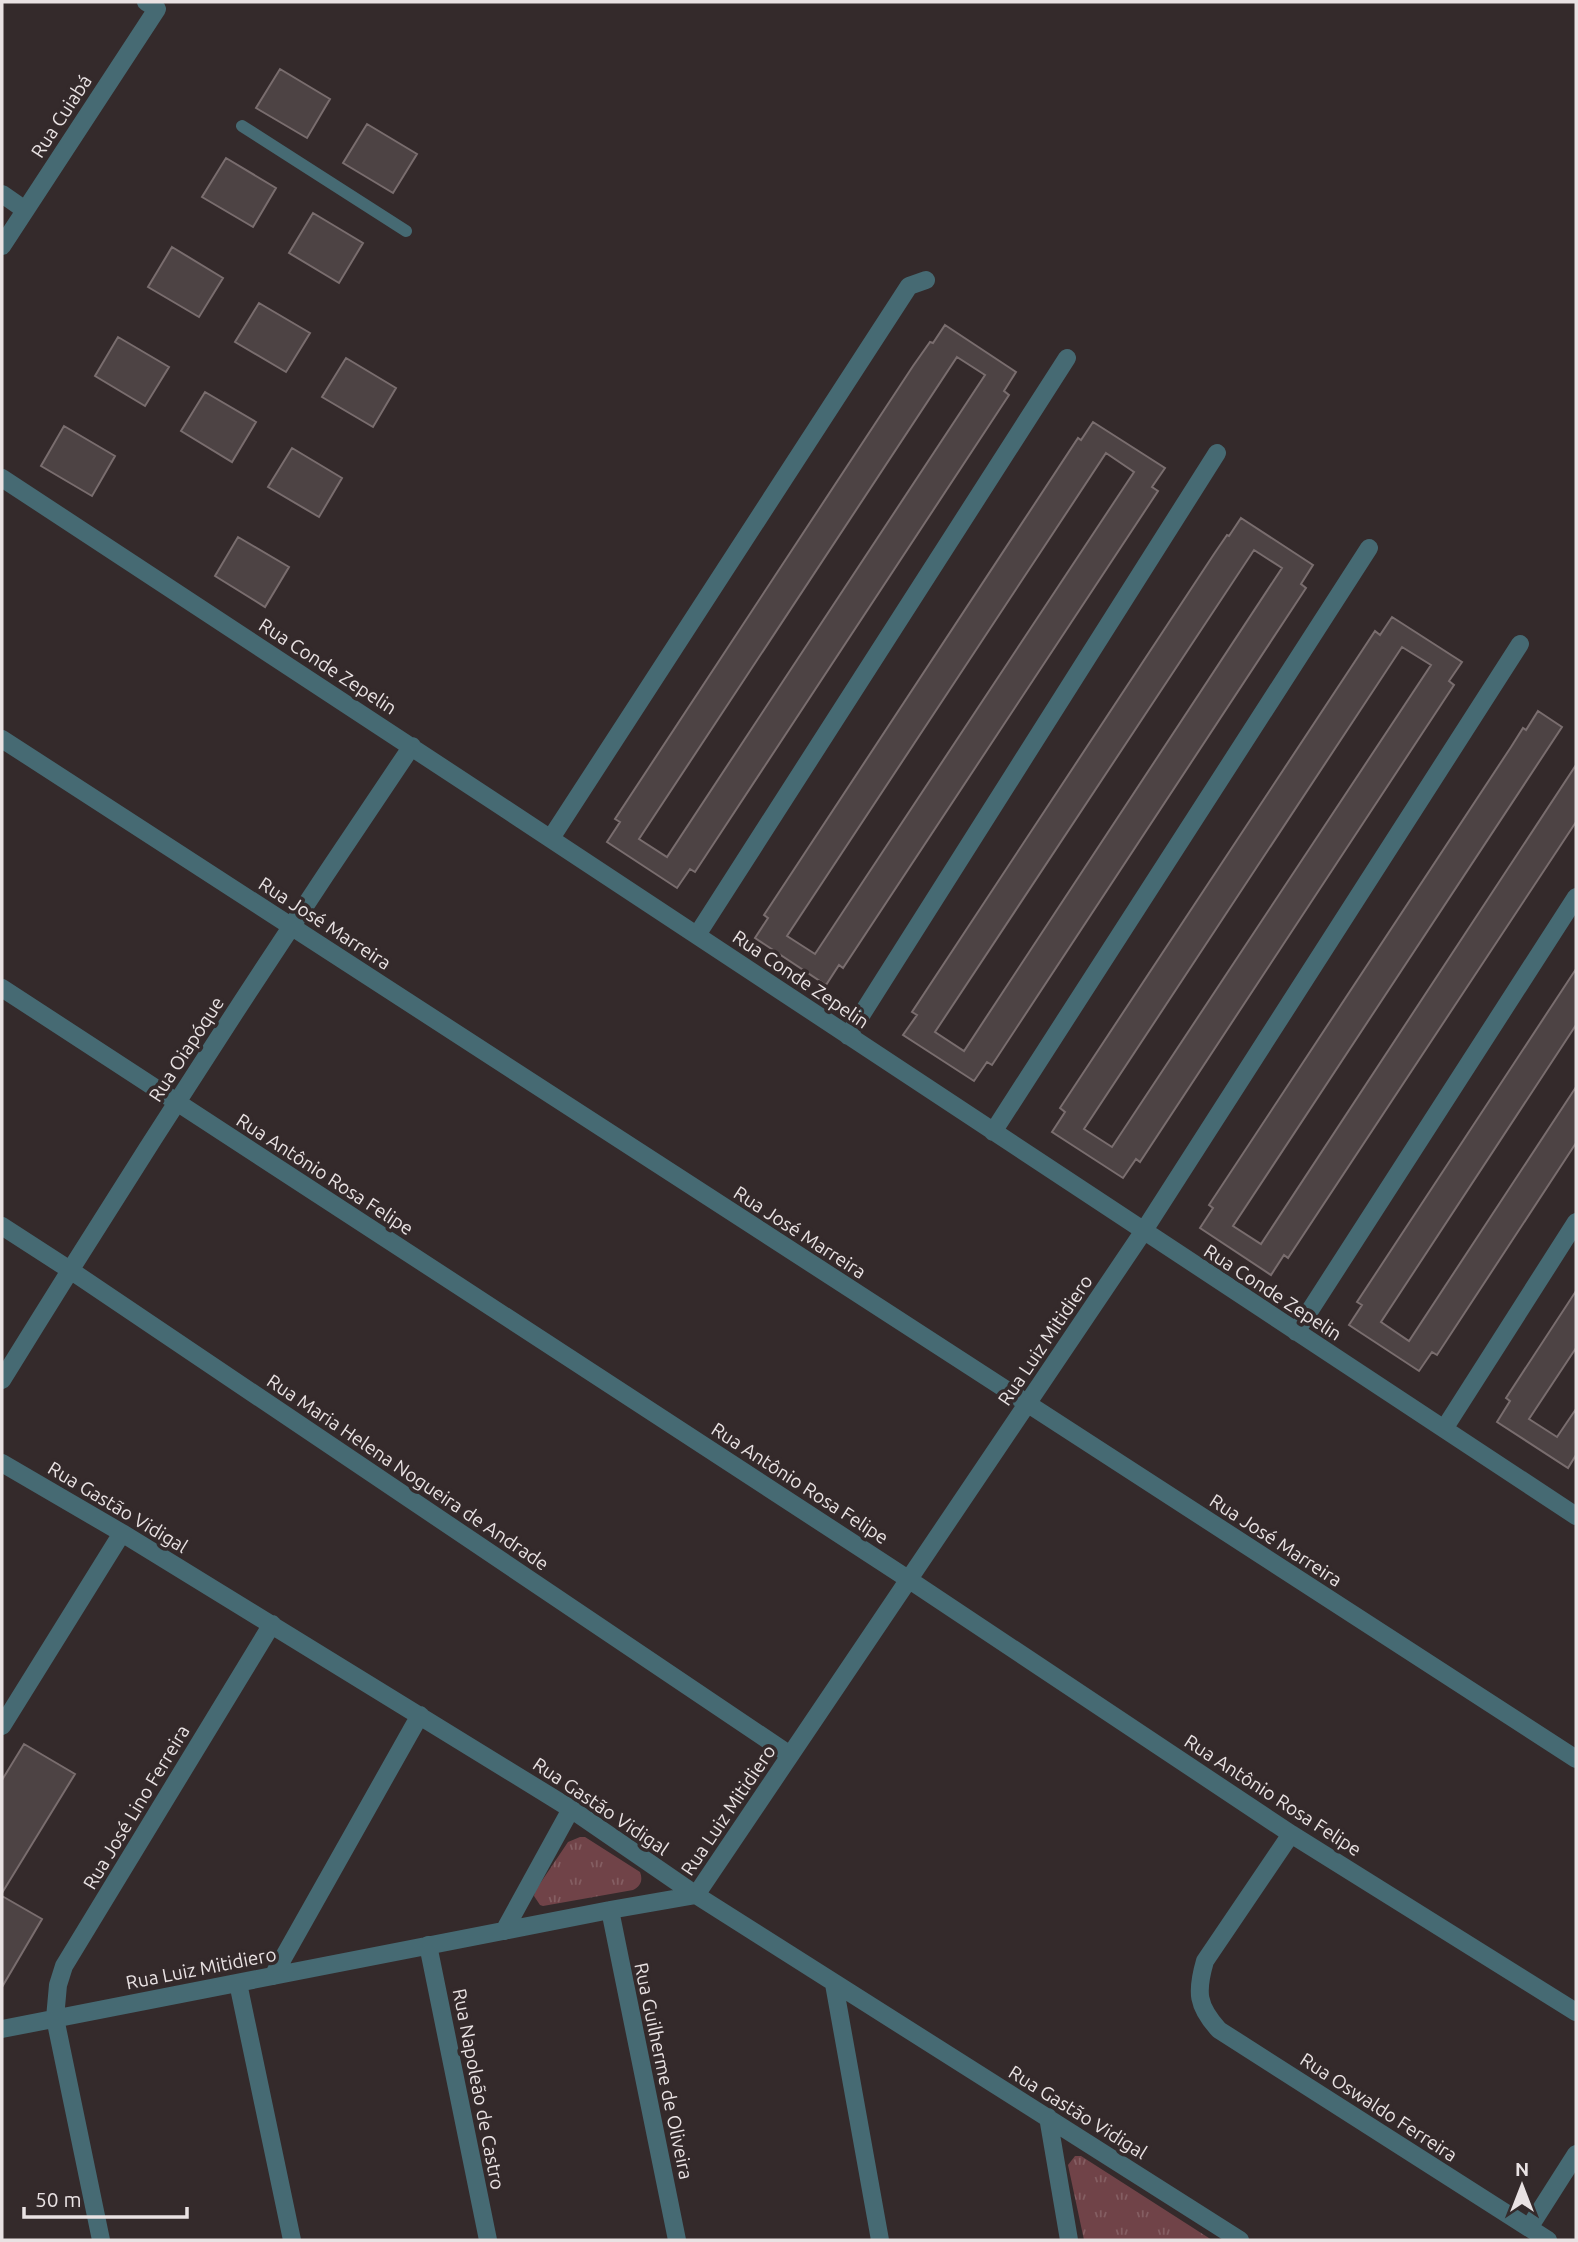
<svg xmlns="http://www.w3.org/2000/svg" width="1578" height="2242" viewBox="0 0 1578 2242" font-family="Ubuntu,sans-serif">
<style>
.grass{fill:url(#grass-tufts)}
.building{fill:#4d4344;stroke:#796d6e;stroke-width:2;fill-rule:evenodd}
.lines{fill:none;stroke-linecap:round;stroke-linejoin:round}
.lane{stroke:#466a73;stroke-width:12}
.street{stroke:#466a73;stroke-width:18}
.labels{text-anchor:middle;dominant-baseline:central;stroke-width:7;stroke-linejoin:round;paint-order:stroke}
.street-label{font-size:19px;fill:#e9e2e3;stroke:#342a2b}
</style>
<defs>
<pattern id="grass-tufts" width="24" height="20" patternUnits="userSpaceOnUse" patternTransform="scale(1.75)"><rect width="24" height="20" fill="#704348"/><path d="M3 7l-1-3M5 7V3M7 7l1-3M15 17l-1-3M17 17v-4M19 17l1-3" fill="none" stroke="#845e62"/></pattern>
</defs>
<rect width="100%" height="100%" fill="#342a2b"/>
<path class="grass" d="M580,1837H585L640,1872C643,1880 641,1886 633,1890L543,1906L540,1905L534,1896L535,1891L568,1842Z
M1075,2156H1081L1212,2240H1084L1068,2165Z"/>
<path class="building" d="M280,69L330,99L307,138L256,108Z
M367,124L417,154L393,193L343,163Z
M226,158L276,188L253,227L202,197Z
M313,213L363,243L339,283L289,253Z
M172,247L223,278L199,317L148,287Z
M259,303L310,333L286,372L235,342Z
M945,325L1016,372L1004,391L1009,395L695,872L690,869L677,888L607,842L620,822L615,819L913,366L930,342L933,343ZM957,357L985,375L667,857L639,839Z
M118,337L169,367L145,406L95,376Z
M346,358L396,388L373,427L322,397Z
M205,392L256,422L232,462L181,431Z
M1093,422L1165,468L1152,487L1158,491L843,968L839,965L826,985L755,938L768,918L764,915L1078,438L1081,440ZM1106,453L1134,472L815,954L787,936Z
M64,426L115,456L92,496L41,466Z
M292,448L342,478L319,517L268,487Z
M1241,518L1313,565L1301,584L1306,588L992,1065L987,1062L974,1081L903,1035L917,1015L912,1012L1214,554L1227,535L1229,536ZM1254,550L1282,568L964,1051L935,1032Z
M238,537L289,567L265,607L215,576Z
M1392,617L1462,662L1449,681L1454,685L1140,1162L1136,1159L1123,1178L1052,1132L1065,1112L1060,1108L1375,631L1380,635ZM1402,647L1431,665L1112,1147L1084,1129Z
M1538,711L1562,727L1233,1226L1261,1244L1576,765V822L1288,1258L1284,1255L1271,1275L1200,1228L1213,1208L1209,1205L1511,747L1523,728L1526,730Z
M1576,969V1025L1381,1322L1409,1341L1576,1087V1143L1437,1355L1432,1352L1419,1371L1349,1325L1362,1305L1357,1302Z
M1576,1291V1348L1529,1419L1557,1437L1576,1409V1455L1568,1468L1497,1422L1510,1401L1506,1398Z
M24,1744L75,1774L2,1893V1780Z
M2,1896L42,1919L2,1987Z"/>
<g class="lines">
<path class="lane" d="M242,126L406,231"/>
<path class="street" d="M2,194L25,210
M2,246L157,9L146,2
M2,478C528,822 1051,1171 1576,1516
M2,739L1576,1759
M551,838L909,286L926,280
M697,935L1067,358
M2,988L908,1579L1291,1834L1576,2012
M848,1036L1217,453
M993,1132L1369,548
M2,1226L70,1270L790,1755
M1296,1332L1576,897
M2,1380C134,1166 271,954 412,746
M1444,1429L1576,1222
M2,1463L122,1533L571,1809L696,1895L1240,2240
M2,1726L122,1533
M1291,1834L1205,1961C1196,1992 1197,2006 1219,2030L1548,2240
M610,1910L677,2240
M504,1931L571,1809
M428,1945L488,2240
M273,1976L420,1715
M238,1983L292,2240
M834,1984L880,2240
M2,2029L610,1910L696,1895L1143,1232L1520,644
M1048,2117L1069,2240
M1529,2228L1576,2154
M101,2240L55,2018L58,1985L64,1966L272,1624"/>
</g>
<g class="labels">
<g class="street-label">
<text transform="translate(61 116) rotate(-57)">Rua Cuiabá</text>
<text transform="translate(328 666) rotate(33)">Rua Conde Zepelin</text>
<text transform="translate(325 923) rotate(33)">Rua José Marreira</text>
<text transform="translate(801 979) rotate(34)">Rua Conde Zepelin</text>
<text transform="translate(186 1049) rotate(-57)">Rua Oiapóque</text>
<text transform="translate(325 1174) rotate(33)">Rua Antônio Rosa Felipe</text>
<text transform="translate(800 1232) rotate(33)">Rua José Marreira</text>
<text transform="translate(1273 1292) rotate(33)">Rua Conde Zepelin</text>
<text transform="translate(1045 1340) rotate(-56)">Rua Luiz Mitidiero</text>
<text transform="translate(408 1472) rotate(34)">Rua Maria Helena Nogueira de Andrade</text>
<text transform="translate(800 1483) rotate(33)">Rua Antônio Rosa Felipe</text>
<text transform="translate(118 1507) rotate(31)">Rua Gastão Vidigal</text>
<text transform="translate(1276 1540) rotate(33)">Rua José Marreira</text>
<text transform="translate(1273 1795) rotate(33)">Rua Antônio Rosa Felipe</text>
<text transform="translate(601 1806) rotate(34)">Rua Gastão Vidigal</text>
<text transform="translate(136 1807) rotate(-59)">Rua José Lino Ferreira</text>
<text transform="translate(728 1810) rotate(-56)">Rua Luiz Mitidiero</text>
<text transform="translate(201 1968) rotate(-11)">Rua Luiz Mitidiero</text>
<text transform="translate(664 2071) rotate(78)">Rua Guilherme de Oliveira</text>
<text transform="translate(479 2089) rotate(79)">Rua Napoleão de Castro</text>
<text transform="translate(1379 2107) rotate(33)">Rua Oswaldo Ferreira</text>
<text transform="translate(1078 2112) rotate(32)">Rua Gastão Vidigal</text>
</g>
</g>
<rect width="1578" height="2242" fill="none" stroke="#e9e2e3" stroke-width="7"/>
<g transform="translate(1522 2186)" stroke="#342a2b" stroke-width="5" paint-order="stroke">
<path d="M0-5L12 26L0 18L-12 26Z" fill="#e9e2e3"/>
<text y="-10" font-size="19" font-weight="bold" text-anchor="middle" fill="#e9e2e3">N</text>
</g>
<path d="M24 2207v10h163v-10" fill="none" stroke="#e9e2e3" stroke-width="3.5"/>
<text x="35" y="2207" font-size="21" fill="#e9e2e3" stroke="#342a2b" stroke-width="5" paint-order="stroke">50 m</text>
</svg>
